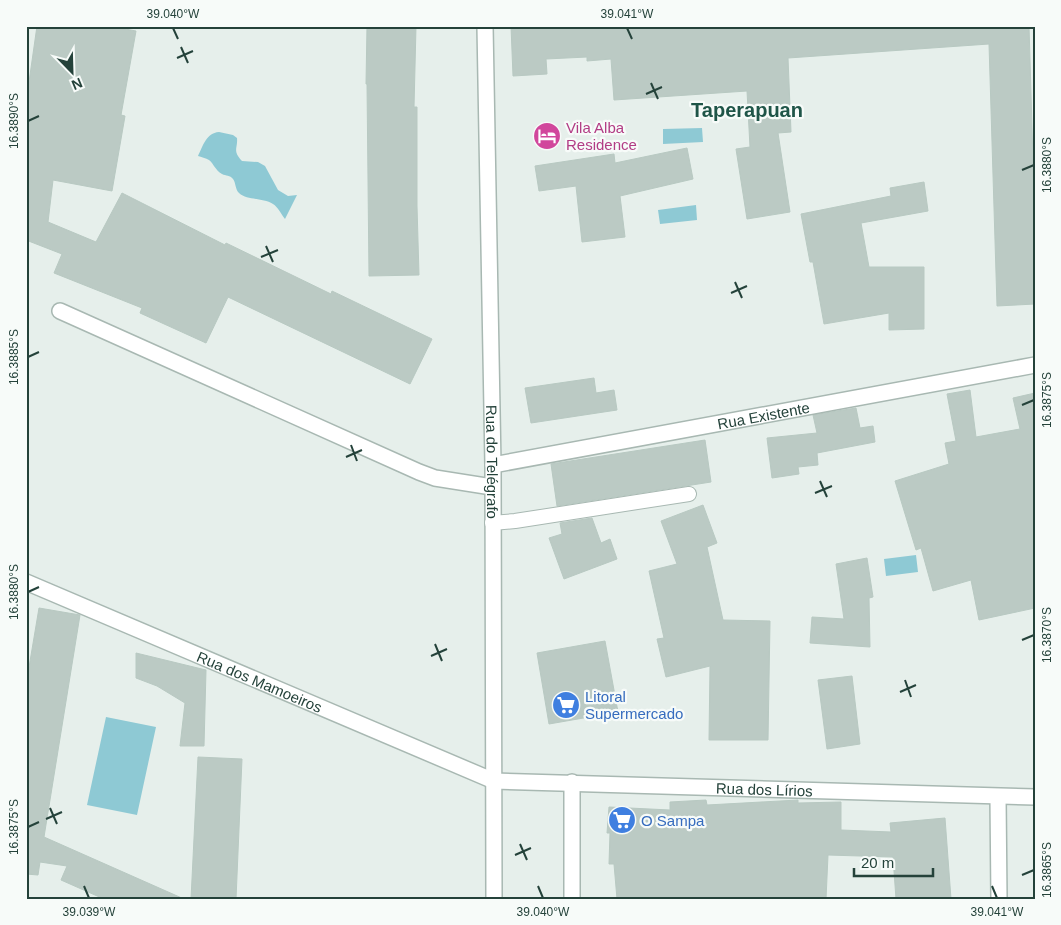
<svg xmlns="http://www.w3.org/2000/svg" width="1061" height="925" viewBox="0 0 1061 925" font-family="Helvetica,sans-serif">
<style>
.water{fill:#8ec9d4}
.building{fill:#bbcac4;stroke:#b8c9c2}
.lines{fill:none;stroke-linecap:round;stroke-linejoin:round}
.service-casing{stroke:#a8b8b2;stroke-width:16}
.minor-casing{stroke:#a8b8b2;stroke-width:18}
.service{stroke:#fff;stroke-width:14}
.minor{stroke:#fff;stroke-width:15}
.ticks{fill:none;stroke:#24423a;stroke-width:2}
.labels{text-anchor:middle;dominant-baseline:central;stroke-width:4.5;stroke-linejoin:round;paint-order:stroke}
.hotel-label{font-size:15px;fill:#b23c85;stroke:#f7fbf9;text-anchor:start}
.street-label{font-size:15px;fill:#24423a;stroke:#f7fbf9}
.shop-label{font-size:15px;fill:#366cbe;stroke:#f7fbf9;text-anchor:start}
.district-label{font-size:20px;font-weight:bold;fill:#1f5548;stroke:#f7fbf9}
.neatline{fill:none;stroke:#24423a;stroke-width:2}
.ticks-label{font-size:12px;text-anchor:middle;fill:#24423a}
</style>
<rect width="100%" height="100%" fill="#e6efeb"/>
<path class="water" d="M702,128L703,142L663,144V129Z
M219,132L233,135L237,138C238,149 232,150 242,161L258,162L265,166L278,190L288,196L297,195L285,219C281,214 278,207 273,204C263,197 248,201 239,193C235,189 236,183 233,179C230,175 226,176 222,174C215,170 214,164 209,160C206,158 201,157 198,156C203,146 206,133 219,132Z
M696,205L697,220L660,224L658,210Z
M916,555L918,572L886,576L884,559Z
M106,717L156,727L137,815L87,805Z"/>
<path class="building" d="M37,26H109L136,31L121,115L125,116L112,191L53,180L48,222L96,242L122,193L225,245L226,243L331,294L332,291L432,339L410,384L228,297L206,343L140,313L142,308L54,273L62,254L26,240V103Z
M367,26H416L414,107H417V206L419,275L369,276L367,84H366Z
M511,26H1029L1035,228V304L997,306L989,44L788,58L791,132L778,133L790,212L747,219L736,149L750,147L747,91L614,100L611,59L587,61V57L546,59L547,74L513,76Z
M687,148L693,179L620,196L625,237L582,242L576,186L539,191L535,166L614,154L615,163Z
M924,182L928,211L861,223L869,267H924V329L889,330V313L824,324L813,262H810L801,214L891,196L890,188Z
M594,378L596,393L614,390L617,410L531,423L525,388Z
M970,390L976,437L1020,429L1013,398L1035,393V608L979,620L971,580L933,591L921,548L916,550L895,481L949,464L945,443L956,441L947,394Z
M856,408L860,428L873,426L875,442L817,453L818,465L798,467L799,474L772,478L767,438L817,433L813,415Z
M705,440L711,482L557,506L551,464Z
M703,505L717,543L707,547L723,620L770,621L768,740H709L710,666L666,677L657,639L664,638L649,571L677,564L661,521Z
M592,518L601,543L610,539L617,559L564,579L549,538L562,534L560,523Z
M867,558L873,597L869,598L870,647L810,643L812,617L844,619L836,564Z
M39,608L80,615L44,837L184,899H104L61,880L67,866L40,862L38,875L26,874V685Z
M605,641L618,712L549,724L537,653Z
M136,653L206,670L204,746H180L185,703L157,686L136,678Z
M852,676L860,744L827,749L818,680Z
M198,757L242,759L236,899H191Z
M706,800L707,805L798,800V803L841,802V830L891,832L890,823L945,818L951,899H896L893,857L828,855L826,899H617L614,864H609L610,833H607L609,807L670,810V802Z"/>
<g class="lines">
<g class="service-casing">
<path id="service" d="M492,523L515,521L689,494"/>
</g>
<g class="minor-casing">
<g id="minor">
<path id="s1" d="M485,26L493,465L494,899"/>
<path d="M60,311L419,472L435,478L492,487"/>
<path id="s2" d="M493,465L1035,365"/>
<path id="s3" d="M26,582L494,781L1035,797"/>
<path d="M998,797L999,899"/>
<path d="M572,899V782"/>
</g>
</g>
<use href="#service" class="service"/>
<use href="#minor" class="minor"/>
</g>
<path class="ticks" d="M173,28L178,39M627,28L632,39M181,47L188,63M177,58L193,51M651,83L658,99M646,94L662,87M28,121L39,116M1022,170L1034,165M266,246L273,262M261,257L278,250M735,282L742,298M731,293L747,286M28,357L39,352M1022,405L1034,400M351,445L357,461M346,457L362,450M820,481L827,497M815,493L832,486M28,592L39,587M1022,640L1034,635M435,644L442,661M431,656L447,649M905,680L911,697M900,692L916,685M50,808L57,824M46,819L62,812M28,827L39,822M520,844L527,860M515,855L531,848M1022,875L1034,870M84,886L89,898M538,886L543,898M992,886L997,898"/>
<defs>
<g id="hotel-disc" transform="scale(1.4375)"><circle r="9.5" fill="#d1479c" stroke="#f7fbf9"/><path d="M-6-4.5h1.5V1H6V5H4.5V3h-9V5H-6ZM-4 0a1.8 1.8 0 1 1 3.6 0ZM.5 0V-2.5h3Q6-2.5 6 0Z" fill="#fff"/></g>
<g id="supermarket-disc" transform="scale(1.4375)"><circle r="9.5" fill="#3f7fe0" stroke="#f7fbf9"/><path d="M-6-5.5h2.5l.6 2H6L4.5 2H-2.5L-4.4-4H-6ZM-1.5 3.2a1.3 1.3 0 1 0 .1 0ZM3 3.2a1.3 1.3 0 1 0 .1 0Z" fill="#fff"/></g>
</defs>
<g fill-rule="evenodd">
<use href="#hotel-disc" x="547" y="136"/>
<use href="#supermarket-disc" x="566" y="705"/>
<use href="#supermarket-disc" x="622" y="820"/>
</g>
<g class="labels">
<g class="hotel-label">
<text x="566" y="127">Vila Alba<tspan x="566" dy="17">Residence</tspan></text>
</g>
<g class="street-label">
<text stroke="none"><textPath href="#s2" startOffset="275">Rua Existente</textPath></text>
<text stroke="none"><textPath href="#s1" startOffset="436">Rua do Telégrafo</textPath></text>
<text stroke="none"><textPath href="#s3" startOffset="254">Rua dos Mamoeiros</textPath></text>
<text stroke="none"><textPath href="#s3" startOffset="779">Rua dos Lírios</textPath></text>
</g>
<g class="shop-label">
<text x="585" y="696">Litoral<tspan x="585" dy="17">Supermercado</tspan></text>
<text x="641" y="820">O Sampa</text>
</g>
<g class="district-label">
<text x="747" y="110">Taperapuan</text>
</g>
</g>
<rect width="1061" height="925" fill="none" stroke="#f7fbf9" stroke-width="55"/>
<g transform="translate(72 72) rotate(157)" stroke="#f7fbf9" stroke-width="4" paint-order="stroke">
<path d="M0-4L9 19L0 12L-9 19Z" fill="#24423a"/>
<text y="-8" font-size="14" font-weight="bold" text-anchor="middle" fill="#24423a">N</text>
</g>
<path d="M854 868v8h79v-8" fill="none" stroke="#24423a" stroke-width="2.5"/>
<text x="861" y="868" font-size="15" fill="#24423a" stroke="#f7fbf9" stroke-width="4" paint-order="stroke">20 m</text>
<rect x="28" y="28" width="1006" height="870" class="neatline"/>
<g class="ticks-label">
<text x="173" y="18">39.040°W</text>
<text x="627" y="18">39.041°W</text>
<text transform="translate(14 121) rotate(-90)" y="4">16.3890°S</text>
<text transform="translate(1047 165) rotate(-90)" y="4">16.3880°S</text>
<text transform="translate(14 357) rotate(-90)" y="4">16.3885°S</text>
<text transform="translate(1047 400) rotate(-90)" y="4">16.3875°S</text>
<text transform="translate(14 592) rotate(-90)" y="4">16.3880°S</text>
<text transform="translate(1047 635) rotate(-90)" y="4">16.3870°S</text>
<text transform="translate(14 827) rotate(-90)" y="4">16.3875°S</text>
<text transform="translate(1047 870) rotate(-90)" y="4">16.3865°S</text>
<text x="89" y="916">39.039°W</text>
<text x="543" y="916">39.040°W</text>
<text x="997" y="916">39.041°W</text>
</g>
</svg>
